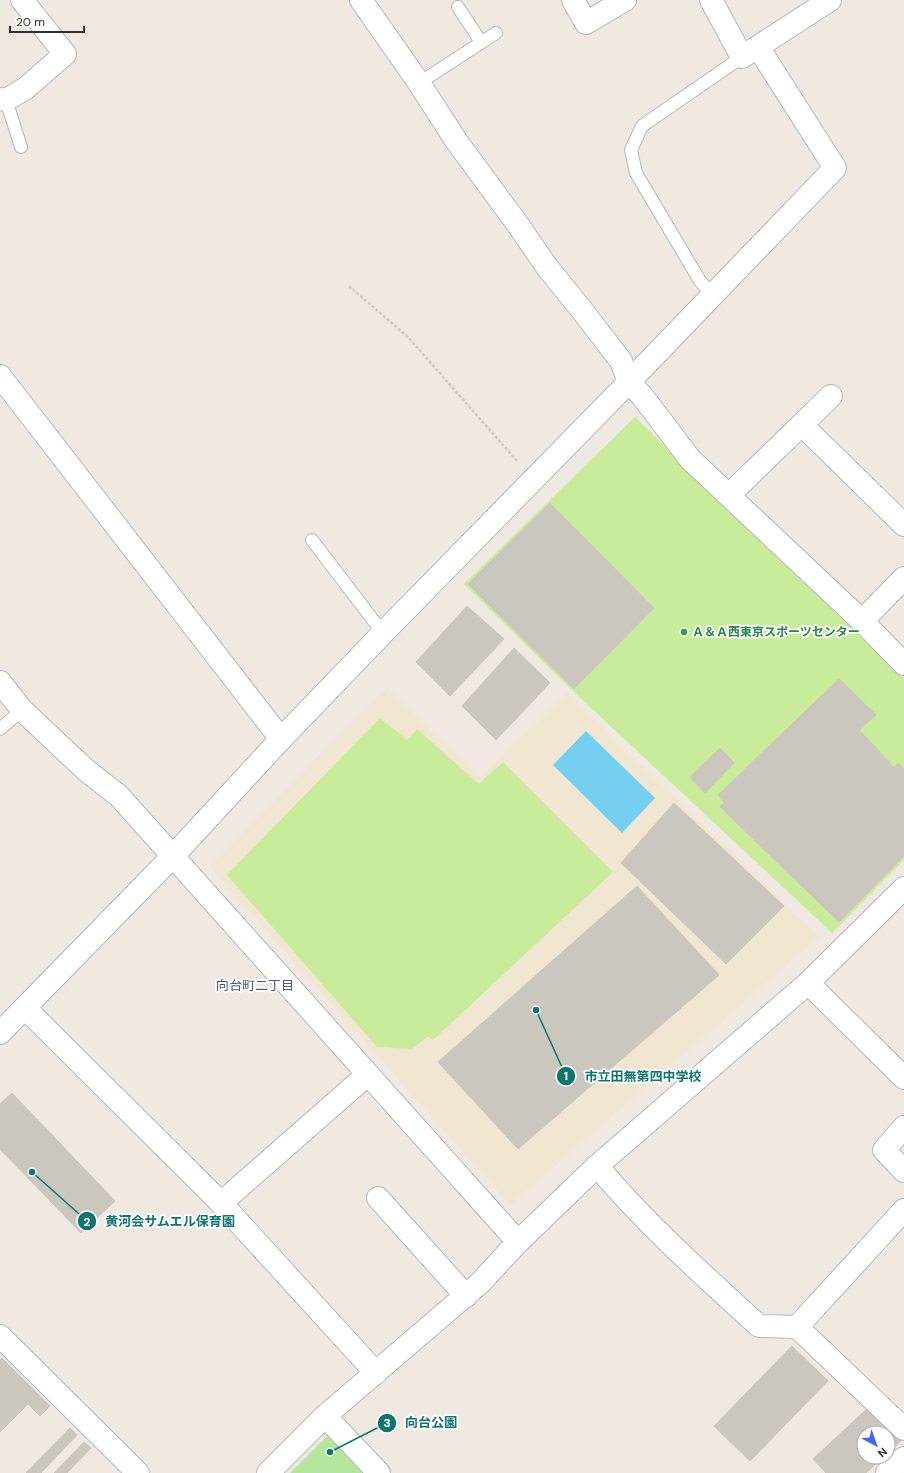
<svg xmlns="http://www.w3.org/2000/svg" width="904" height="1473" viewBox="0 0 904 1473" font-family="'DM Sans','Noto Sans JP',sans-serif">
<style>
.education{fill:#f0e6d1}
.green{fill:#b6e59e}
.pitch{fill:#c9ec9a}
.water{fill:#75cff0}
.building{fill:#cbc7bf;stroke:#cbc5ba}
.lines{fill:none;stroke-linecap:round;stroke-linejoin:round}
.lane-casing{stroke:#b4b7c1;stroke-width:14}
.street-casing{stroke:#b4b7c1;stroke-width:24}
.secondary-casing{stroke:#b4b7c1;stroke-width:24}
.path{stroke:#c9c9c9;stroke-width:2.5;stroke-dasharray:3 2;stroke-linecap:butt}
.lane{stroke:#fff;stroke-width:12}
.street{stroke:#fff;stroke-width:22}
.secondary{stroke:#fff;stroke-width:22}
.leisure-dot{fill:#2e9e5b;stroke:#fff;stroke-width:1.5}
.labels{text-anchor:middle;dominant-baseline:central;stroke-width:3.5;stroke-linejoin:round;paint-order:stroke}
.leisure-label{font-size:12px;font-weight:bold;fill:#27864d;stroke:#fff;text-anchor:start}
.neighbourhood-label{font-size:13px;fill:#4d5680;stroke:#fff}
.leader{fill:none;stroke:#0f766e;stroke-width:1.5}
.callout-dot{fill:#0f766e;stroke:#fff;stroke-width:1.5}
.mark-label{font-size:12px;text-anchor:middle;font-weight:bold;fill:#fff}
.callout-label{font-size:13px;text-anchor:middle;font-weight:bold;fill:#0f766e;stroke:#fff;stroke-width:3.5;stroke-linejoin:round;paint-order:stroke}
</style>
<rect width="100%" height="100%" fill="#efe9e1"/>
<path class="education" d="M387,687L479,778L567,693L819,937L510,1205L209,866Z"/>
<path class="green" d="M331,1432L370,1473H290Z"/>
<path class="pitch" d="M635,417L904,679V860L832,933L573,691L464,584Z
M380,718L407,740L417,729L479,784L503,762L613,872L433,1040L428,1036L412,1049L377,1047L227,875Z"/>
<path class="water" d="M586,731L655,798L622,833L553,765Z"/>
<path class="building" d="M550,503L654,608L574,689L468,584Z
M467,606L504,639L450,696L416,662Z
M514,648L550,683L496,740L462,706Z
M839,679L876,715L859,730L894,767L899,763L904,769V856L839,922L720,807L724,802L718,795Z
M720,748L734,763L705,793L690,777Z
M674,803L784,906L726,964L621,863Z
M637,886L719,975L518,1149L438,1062Z
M12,1093L115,1201L81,1233L0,1149V1104Z
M792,1346L828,1381L750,1461L714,1426Z
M2,1358L50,1406L40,1416L28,1404L0,1432V1360Z
M871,1405L903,1439L888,1453V1433H864V1457H883L866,1473H826L813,1459Z
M70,1428L77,1435L41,1473H26Z
M84,1442L91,1448L67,1473H54Z"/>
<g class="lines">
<g class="lane-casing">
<path id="lane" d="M458,7L481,42
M419,83L496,33
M6,100L21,147
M712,295L700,281L636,173L631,150L642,126L742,57
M312,540L383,633
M0,729L22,710"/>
</g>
<g class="street-casing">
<path id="street" d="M361,0L419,83L457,142L516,222L547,267L581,309L621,361L629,382L643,397L690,459L862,621L904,664
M573,0L586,23L625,0
M711,0L742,57L830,0
M0,99L6,100L26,88L65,54L22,0
M0,376L281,739
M802,425L904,525
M729,495L831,396
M862,621L904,578
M0,682L22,710L87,771L119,796L518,1242
M808,983L904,1078
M25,1008L221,1203L376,1373
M904,1127L884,1150L904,1171
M597,1166C646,1224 703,1275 759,1326L797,1327L904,1429
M378,1198L466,1296
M221,1203L367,1075
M797,1327L904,1210
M0,1336L138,1473
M325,1416L379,1473
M268,1473L325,1416L480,1283L518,1242L597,1166L808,983L904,888
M887,1473L904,1458"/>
</g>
<g class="secondary-casing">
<path id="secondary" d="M0,1033L173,856L281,739L383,633L629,382L835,168L758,47"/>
</g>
<path class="path" d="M349,286L408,337L518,462"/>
<use href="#lane" class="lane"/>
<use href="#street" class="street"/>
<use href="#secondary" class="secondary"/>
</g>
<circle class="leisure-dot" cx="684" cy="632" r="4"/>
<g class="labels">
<g class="leisure-label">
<text x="692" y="632">Ａ＆Ａ西東京スポーツセンター</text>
</g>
<g class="neighbourhood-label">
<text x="255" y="985">向台町二丁目</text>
</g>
</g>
<path class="leader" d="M536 1010L566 1076M32 1172L87 1221M330 1452L387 1423"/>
<g class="callout-dot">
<circle cx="536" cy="1010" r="4"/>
<circle cx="32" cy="1172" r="4"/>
<circle cx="330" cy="1452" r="4"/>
<circle cx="566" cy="1076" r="10"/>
<circle cx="87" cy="1221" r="10"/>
<circle cx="387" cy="1423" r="10"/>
</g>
<g class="mark-label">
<text x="566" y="1080">1</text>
<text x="87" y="1226">2</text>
<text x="387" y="1427">3</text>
</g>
<g class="callout-label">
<text x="643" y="1081">市立田無第四中学校</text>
<text x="170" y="1226">黄河会サムエル保育園</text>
<text x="431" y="1427">向台公園</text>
</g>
<g transform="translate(876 1445) rotate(139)"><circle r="19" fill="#ffffff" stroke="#ababab"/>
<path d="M0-3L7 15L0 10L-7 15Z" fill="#4264fb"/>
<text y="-6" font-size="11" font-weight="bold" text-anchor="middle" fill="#2e2e2e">N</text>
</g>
<path d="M10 26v6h74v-6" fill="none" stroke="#2e2e2e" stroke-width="2"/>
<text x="16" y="26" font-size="12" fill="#2e2e2e" stroke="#ffffff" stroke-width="3" paint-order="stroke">20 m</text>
</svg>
